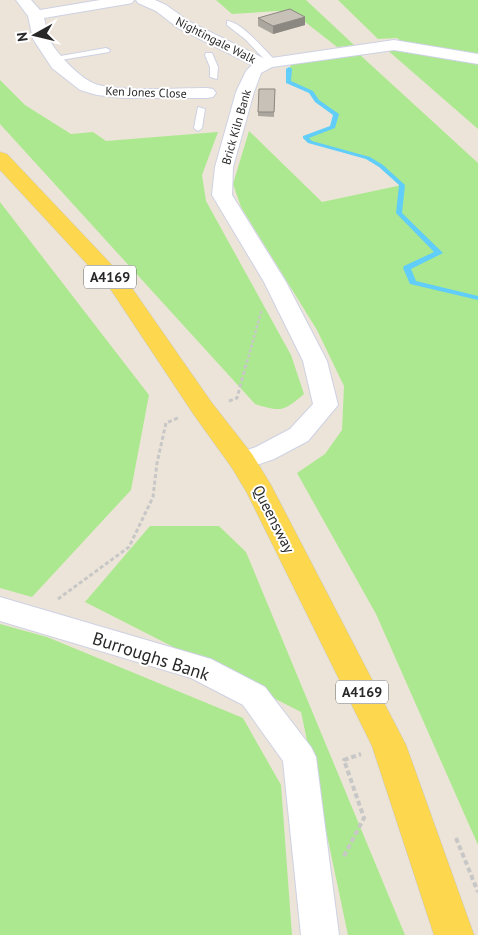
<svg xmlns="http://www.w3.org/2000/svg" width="478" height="935" viewBox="0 0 478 935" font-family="'PT Sans',sans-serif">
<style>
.green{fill:#ace88f}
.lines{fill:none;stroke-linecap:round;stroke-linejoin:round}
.stream{fill:#61cdf9;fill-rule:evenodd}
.lane-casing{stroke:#cdd1e3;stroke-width:2}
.street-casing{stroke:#cdd1e3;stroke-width:2}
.primary-casing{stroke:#c7c7c7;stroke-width:1}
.path-far2{stroke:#c7c7c7;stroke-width:2.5;stroke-dasharray:3 2;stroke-linecap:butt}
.path-far1{stroke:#c7c7c7;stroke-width:3;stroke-dasharray:4 2.5;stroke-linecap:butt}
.path{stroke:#c7c7c7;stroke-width:4;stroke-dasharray:5 3;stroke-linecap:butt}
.lane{fill:#fff;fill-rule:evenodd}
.street{fill:#fff;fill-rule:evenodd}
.primary{fill:#fdd74d;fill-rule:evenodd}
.wall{fill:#aba69e}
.shaded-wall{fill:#8b8781}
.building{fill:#c7c1b8;stroke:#8b8781}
.labels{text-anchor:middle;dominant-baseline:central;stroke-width:4;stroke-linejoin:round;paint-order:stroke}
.far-street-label{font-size:12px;fill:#282828;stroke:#fff}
.shield{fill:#fff;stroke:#686868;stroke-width:1}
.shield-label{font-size:14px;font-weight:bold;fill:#282828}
.street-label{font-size:15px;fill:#282828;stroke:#fff}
.near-street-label{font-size:18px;fill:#282828;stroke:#fff}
</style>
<rect width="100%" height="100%" fill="#ece4d8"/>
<path class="green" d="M216,0H306L354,45L337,47L300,18L278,11L232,14Z
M338,0H478V129L385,48L415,52L397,38L378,39Z
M359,54L478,163V845L376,614L297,473L325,454L342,430L344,386L317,330L241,207L233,184L249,131L322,202L402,185C376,156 345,152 310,142L305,137L333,127L336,114L317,101L311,92L288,82L289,69L292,63Z
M0,80L25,105L71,134L93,132L106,141L218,132L202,175L206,201L291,355L304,394C283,412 281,412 255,404L0,124Z
M0,202L149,395L131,490L32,597L0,588Z
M150,526H219L246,552L405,935H348L301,712L85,602Z
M0,624L47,637L243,718L281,785L292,935H0Z"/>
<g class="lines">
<path class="stream" d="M289,67L292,69L291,81L313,91L319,100L339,114L335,128L309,138L312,141L370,157L383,165L405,185L402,213L443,253L411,269L416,281L478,296V300L410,284L403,268L404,266L434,252L396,213L399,185L379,167L366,159L308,143L303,138V136L330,126L333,115L315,102L309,93L286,83V69Z"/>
<g class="lane-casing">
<path id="lane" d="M227,21C241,21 265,51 275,60V64H269L245,39L227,25Z
M106,48L110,50L109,52L55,61L51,59L55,57Z
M206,53H212L218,67L217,79L210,77V67L205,55Z
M198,107L205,109L202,128L198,131L194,128Z"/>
</g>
<g class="street-casing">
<path id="street" d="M16,0H31L40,10L100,0H134L132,3L127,4L44,18C46,25 47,34 50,41C59,56 81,80 98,85C126,92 177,88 207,88L213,89L216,93L213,97L207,98H124L97,95L80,90L52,68L33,39L28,16Z
M136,0H155L166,5L190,22L265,59L394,40L478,54V64L394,50L272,67L261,73L254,92L233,167L232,195L286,282L327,361L338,405L308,441L274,459L251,467L242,470L233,467L229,461L233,455L256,447L290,429L313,404L303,361L264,282L212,195L215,167L236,92L246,71L252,65L178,28L156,11L138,3Z
M0,597L211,659L265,687L311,747L316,757L339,935H301L283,761L243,705L191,678L0,621Z"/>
</g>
<g class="primary-casing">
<path id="primary" d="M0,152L7,154L127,281L212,403L252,454L271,485L406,745L474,935H434L372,746L247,493L232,468L194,415L111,290L0,170Z"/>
</g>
<path class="path-far2" d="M247,362L262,309"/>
<path class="path-far1" d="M229,401L237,398L247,361
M58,599L129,547L153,497L157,463L166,423L180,417"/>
<path class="path" d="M456,838L478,892
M344,856L364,818L344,760L361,754"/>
<use href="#lane" class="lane"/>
<use href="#street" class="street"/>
<use href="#primary" class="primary"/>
</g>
<path class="wall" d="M258,18L305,25L273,34L258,26Z
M275,89L274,117L258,116V112Z"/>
<path class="shaded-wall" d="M305,17V25L273,34V26Z"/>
<path class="building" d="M290,9L305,17L273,26L258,18Z
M259,89H275L274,112H258Z"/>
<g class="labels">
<g class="far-street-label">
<text transform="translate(216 40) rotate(27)">Nightingale Walk</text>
<text transform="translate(146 92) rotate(2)">Ken Jones Close</text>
<text transform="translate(236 127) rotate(-74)">Brick Kiln Bank</text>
</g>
<g class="shield">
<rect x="84" y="265.5" width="52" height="23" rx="4"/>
<rect x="336" y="680.5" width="52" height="23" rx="4"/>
</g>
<g class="shield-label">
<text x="110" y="277">A4169</text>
<text x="362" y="692">A4169</text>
</g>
<g class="street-label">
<text transform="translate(274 519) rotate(63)">Queensway</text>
</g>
<g class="near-street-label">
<text transform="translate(151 656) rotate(18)">Burroughs Bank</text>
</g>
</g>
<g transform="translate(35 35) rotate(262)" stroke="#ffffff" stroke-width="4" paint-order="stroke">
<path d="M0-4L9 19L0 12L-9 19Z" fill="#282828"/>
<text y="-8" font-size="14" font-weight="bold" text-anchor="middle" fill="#282828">N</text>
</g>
</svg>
